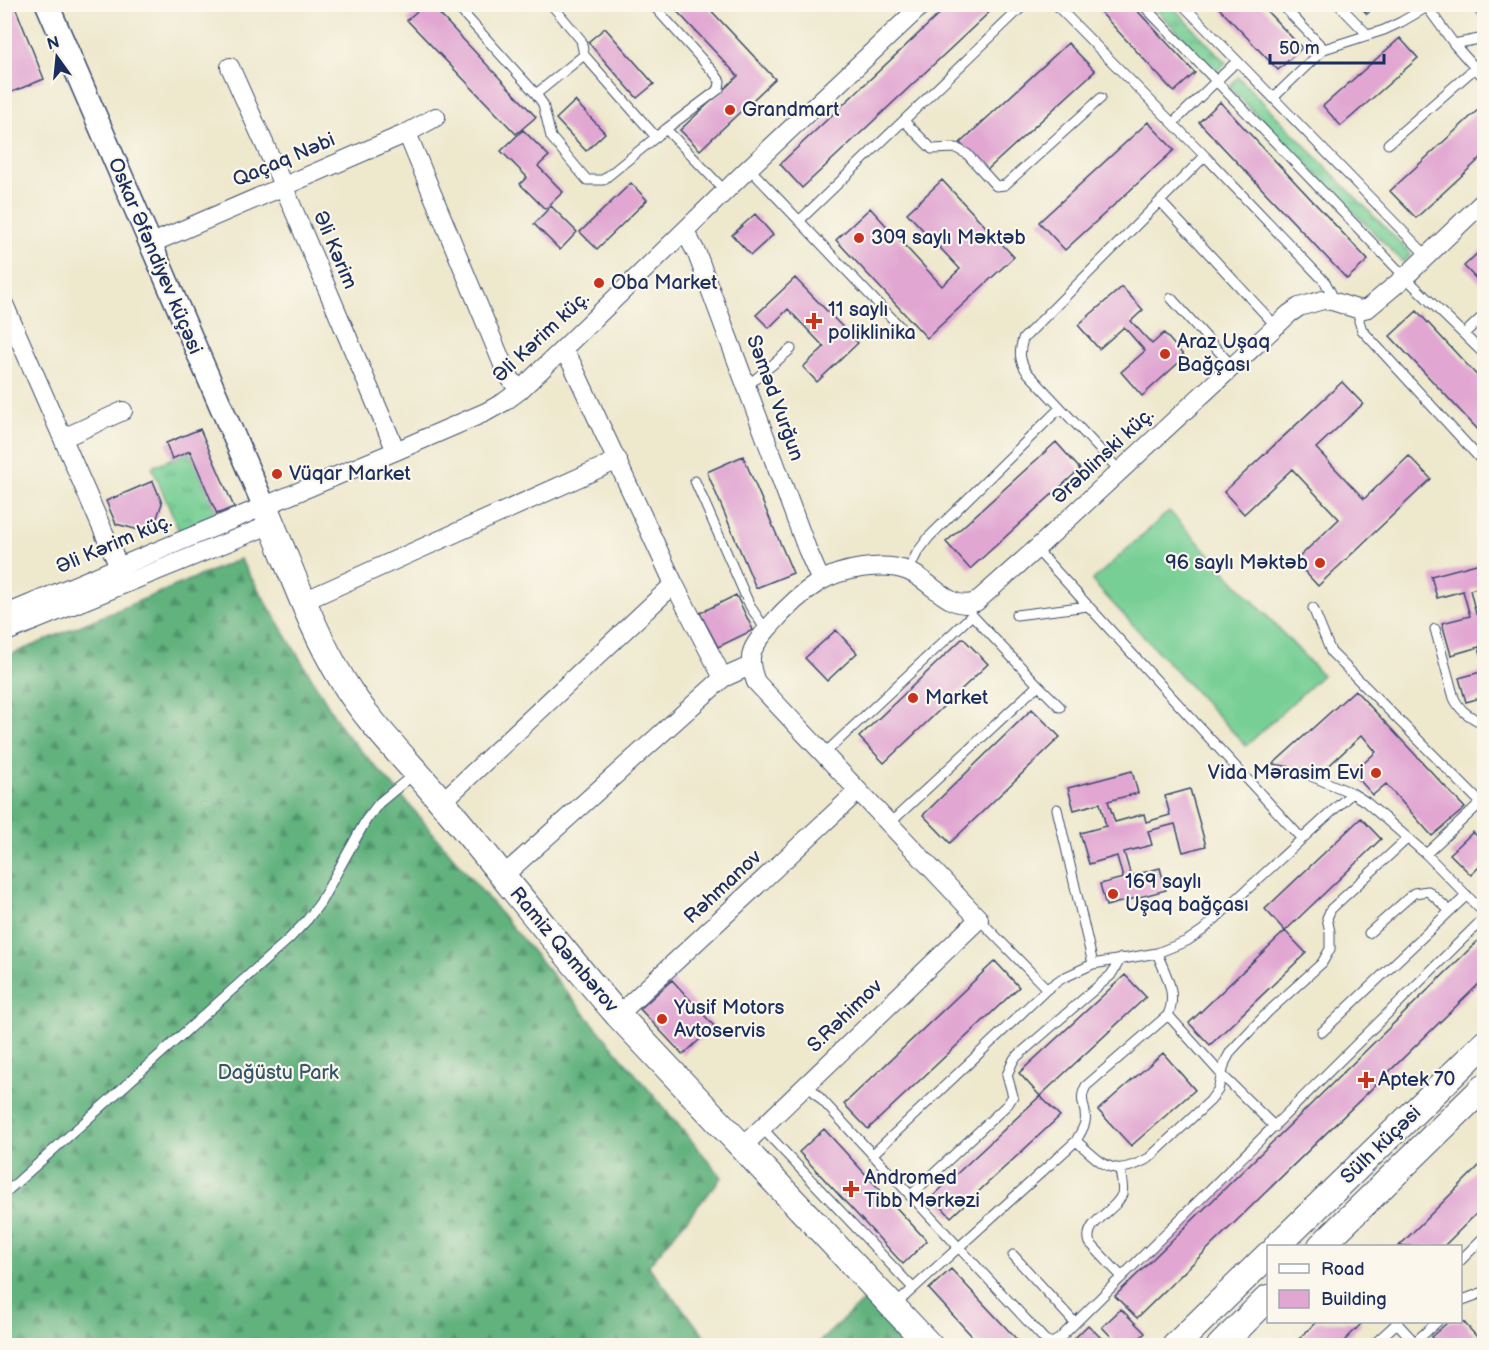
<svg xmlns="http://www.w3.org/2000/svg" width="1489" height="1350" viewBox="0 0 1489 1350" font-family="'Balsamiq Sans',sans-serif">
<style>
.grass{fill:url(#grass-tufts);stroke:#4a7f7a;stroke-width:1.5}
.forest{fill:url(#forest-firs);stroke:#3e706e;stroke-width:1.5}
.pitch{fill:#78cf95;stroke:#4a7f7a;stroke-width:1.5}
.building{fill:#e1a6d2}
.lines{fill:none;stroke-linecap:round;stroke-linejoin:round}
.service-casing{stroke:#3b4b6f;stroke-width:11}
.minor-casing{stroke:#3b4b6f;stroke-width:20}
.tertiary-casing{stroke:#3b4b6f;stroke-width:25}
.secondary-casing{stroke:#3b4b6f;stroke-width:28}
.service{stroke:#fff;stroke-width:9}
.minor{stroke:#fff;stroke-width:18}
.tertiary{stroke:#fff;stroke-width:22}
.secondary{stroke:#fff;stroke-width:26}
.poi-dot{fill:#c8321e;stroke:#fbf7ec;stroke-width:2}
.labels{text-anchor:middle;dominant-baseline:central;stroke-width:4.5;stroke-linejoin:round;paint-order:stroke}
.poi-label{font-size:20px;fill:#1b2f5e;stroke:#fbf7ec;text-anchor:start}
.street-label{font-size:20px;fill:#1b2f5e;stroke:#fbf7ec}
.park-label{font-size:20px;fill:#32576c;stroke:#fbf7ec}
</style>
<defs>
<pattern id="grass-tufts" width="24" height="20" patternUnits="userSpaceOnUse" patternTransform="scale(1.5)"><rect width="24" height="20" fill="#78cf95"/><path d="M3 7l-1-3M5 7V3M7 7l1-3M15 17l-1-3M17 17v-4M19 17l1-3" fill="none" stroke="#62a87d"/></pattern>
<pattern id="forest-firs" width="22" height="20" patternUnits="userSpaceOnUse" patternTransform="scale(1.5)"><rect width="22" height="20" fill="#62b27e"/><path d="M5 1l3.5 6h-7zM16 11l3.5 6h-7z" fill="#50916a"/></pattern>
</defs>
<rect width="100%" height="100%" fill="#fbf7ec"/>
<filter id="ink" filterUnits="userSpaceOnUse"><feTurbulence type="fractalNoise" baseFrequency=".0167" numOctaves="2"/><feDisplacementMap in="SourceGraphic" scale="12" xChannelSelector="R" yChannelSelector="G"/><feConvolveMatrix kernelMatrix="1 2 1 2 8 2 1 2 1" color-interpolation-filters="sRGB"/></filter>
<filter id="wash" filterUnits="userSpaceOnUse"><feTurbulence type="fractalNoise" baseFrequency=".008" numOctaves="4" result="noise"/><feDisplacementMap in="SourceGraphic" scale="24" xChannelSelector="R" yChannelSelector="G"/><feGaussianBlur stdDeviation="1.35" result="paint"/><feColorMatrix in="noise" values="0 0 0 0 0 0 0 0 0 0 0 0 0 0 0 0 0 1.4 0 .05"/><feComposite in="paint" operator="in"/></filter>
<g filter="url(#wash)">
<rect width="100%" height="100%" fill="#eee8cd"/>
<path class="grass" d="M1152,5H1171L1226,63L1215,72Z
M1238,77L1411,254L1403,262L1229,87Z
M190,451L217,514L179,531L152,467Z"/>
<path class="forest" d="M240,559L344,732L396,789L722,1177L648,1266L712,1345L5,1346V657Z
M865,1299L904,1345H816Z"/>
<path class="pitch" d="M1169,511L1322,675L1246,746L1092,581Z"/>
<g id="blocks">
<path class="building" d="M5,4H14L44,79L7,94L5,87Z
M425,4H430L536,117L516,134L407,20Z
M670,4H705L775,79L700,150L680,130L738,76Z
M950,4H998L802,188L780,164Z
M1093,4H1131L1195,73L1174,92Z
M1358,4H1377L1367,14Z
M1216,5H1261L1302,48L1278,70Z
M605,28L654,84L637,98L588,42Z
M1400,38L1418,58L1341,126L1323,106Z
M1068,43L1095,71L986,171L960,143Z
M575,101L605,133L586,151L556,119Z
M1220,102L1368,260L1347,279L1199,122Z
M1481,107L1484,111V155L1416,218L1390,191Z
M1148,122L1174,150L1065,250L1039,222Z
M523,130L549,156L538,166L563,192L545,209L520,184L527,177L501,151Z
M942,180L1014,257L927,338L836,240L870,208L942,286L960,269L907,213Z
M631,183L647,200L597,249L580,232Z
M551,206L577,232L560,250L534,224Z
M755,214L773,235L751,255L732,235Z
M1484,247V287L1464,266Z
M795,278L858,343L817,382L803,367L824,347L788,309L769,328L756,315Z
M1122,287L1143,310L1131,321L1152,344L1164,333L1185,357L1142,396L1121,372L1145,351L1124,327L1099,349L1078,325Z
M1417,311L1484,383V436L1390,336Z
M1342,382L1363,404L1316,448L1364,499L1409,456L1431,479L1318,586L1295,561L1339,519L1292,469L1244,514L1224,492Z
M200,429L234,507L217,514L190,451L172,459L166,443Z
M1056,442L1080,469L970,569L946,542Z
M743,456L793,573L756,588L707,472Z
M153,481L162,503L155,524L139,530L116,524L106,501Z
M1484,562V586L1470,590L1476,614L1484,611V665L1479,647L1451,655L1442,623L1470,616L1463,591L1437,598L1431,576Z
M736,595L753,630L718,647L700,613Z
M836,630L857,653L827,681L805,658Z
M963,638L988,664L884,763L859,737Z
M1484,671V697L1466,702L1459,678Z
M1355,690L1465,808L1432,836L1386,784L1373,795L1353,773L1376,752L1362,735L1322,772L1273,764Z
M1032,709L1060,737L950,843L923,815Z
M1132,771L1138,793L1108,801L1115,822L1144,814L1146,822L1170,815L1165,796L1190,789L1206,846L1183,852L1175,824L1148,831L1152,845L1124,852L1131,876L1160,868L1166,890L1106,906L1100,884L1123,878L1117,856L1089,864L1080,833L1106,826L1100,803L1074,810L1068,788Z
M1361,818L1381,839L1285,931L1265,909Z
M1473,832L1484,843V862L1471,875L1450,854Z
M1285,931L1306,953L1210,1045L1189,1023Z
M1484,935V979L1137,1318L1115,1296Z
M995,961L1019,987L868,1129L844,1104Z
M1125,975L1146,997L1040,1096L1019,1073Z
M672,980L714,1026L683,1055L640,1009Z
M1163,1053L1195,1090L1131,1146L1098,1110Z
M1040,1096L1060,1116L951,1217L932,1197Z
M824,1129L927,1241L903,1264L799,1152Z
M1484,1161V1206L1444,1246H1399Z
M951,1269L1023,1346H981L929,1289Z
M1121,1309L1145,1333L1132,1346H1120L1102,1327Z
M1460,1318L1478,1338L1470,1346H1439L1431,1337L1448,1322H1460Z
M1316,1322H1363L1339,1346H1292Z
M1088,1325L1109,1346H1067Z"/>
</g>
</g>
<g filter="url(#ink)">
<use href="#blocks" fill-opacity="0" stroke="#3b4b6f" stroke-width="1.5"/>
<g class="lines">
<g class="service-casing">
<path id="service" d="M455,4L536,94L543,104L551,137L587,180H603L666,129L719,89L720,81L715,74L652,4
M551,4L581,40L584,55L656,137
M1055,4L1205,156L1023,339C1019,352 1019,360 1027,372L1119,470
M1142,4L1405,277L1484,354
M1182,4L1427,256
M1281,4L1324,49
M1338,4L1368,35
M1425,4L1454,44L1484,78
M1474,4L1484,16
M1454,44L1484,38
M536,94L584,55
M1273,98L1324,49L1384,30L1401,22L1427,7
M904,121L932,149L956,148L967,154L996,186L1005,185L1101,98
M1173,123L1236,62
M666,129L725,191
M1388,144L1475,68
M1205,156L1325,282L1331,293L1332,301
M749,168L904,331
M1160,201L1276,326
M799,221L1025,4
M1171,298L1232,366
M1360,310L1359,321L1362,330L1484,463
M1464,334L1484,315
M746,387L791,349
M695,481L750,606L766,630
M1036,549L1302,839
M908,571L917,553L929,537L1060,408
M1313,608L1331,652L1484,806
M1016,615L1088,606
M1435,629L1454,698C1461,713 1471,717 1484,724
M1038,685L1060,707
M824,754L972,615
M1311,776L1352,793L1366,802L1426,854L1484,913
M1057,809L1093,964
M889,824L1038,685L972,615L969,604
M1426,854L1484,800
M979,919L1047,989
M1369,933L1414,893L1428,891L1450,911
M1157,953C1165,974 1178,993 1168,1015
M1322,1032L1467,895
M807,1084L1045,1340L1052,1343L1059,1339L1484,918
M762,1128L913,1288
M1076,1141C1105,1165 1111,1179 1149,1158L1210,1101L1218,1090L1225,1062L1231,1051L1268,1012L1322,963L1330,949V932L1327,918L1331,909L1408,838
M872,1155L1047,989L1061,979L1093,964L1157,953L1187,941L1203,930L1352,793
M1120,1170C1121,1178 1124,1187 1122,1194C1116,1212 1082,1222 1090,1243L1122,1277
M4,1194L289,939L307,920L320,903L366,820L379,803L414,774
M910,1196L1008,1104L1013,1096L1007,1075L1014,1059L1111,975L1121,958
M1013,1255L1075,1323
M1460,1261L1484,1237
M1460,1301L1484,1292
M895,1305L1076,1141C1079,1135 1084,1128 1085,1122C1088,1107 1077,1102 1086,1086L1168,1015L1222,1075L1275,1127
M1396,1322L1418,1346
M1415,1342L1437,1322
M1372,1346L1398,1322"/>
</g>
<g class="minor-casing">
<path id="minor" d="M230,67L283,185L396,451
M407,133L506,372L519,391
M685,231L697,254L807,549L821,581
M150,244L407,133L436,117
M4,304L119,567
M562,350L572,364L674,584L723,678L750,666
M63,438L123,411
M304,601L618,460
M4,615L396,451L486,412L504,402L519,391L562,350L749,168L923,4
M4,633L272,524
M442,802L674,584
M503,876L723,678
M618,1015L858,791
M743,1146L979,919L756,682C745,654 752,647 771,625C785,609 800,594 819,582C840,569 884,561 908,571C931,580 949,612 976,602L1036,549L1289,314L1299,307L1323,300L1332,301L1360,310L1368,308L1405,277L1484,201"/>
</g>
<g class="tertiary-casing">
<path id="tertiary" d="M47,4L264,506"/>
</g>
<g class="secondary-casing">
<path id="secondary" d="M264,506C289,564 310,627 343,681C369,724 409,762 441,801C501,872 557,945 618,1015L930,1346
M1277,1246L1484,1044
M1321,1246L1484,1087
M1175,1346L1268,1255
M1220,1346L1268,1298"/>
</g>
<use href="#service" class="service"/>
<use href="#minor" class="minor"/>
<use href="#tertiary" class="tertiary"/>
<use href="#secondary" class="secondary"/>
</g>
</g>
<g class="poi-dot">
<circle cx="730" cy="110" r="6"/>
<circle cx="859" cy="238" r="6"/>
<circle cx="599" cy="283" r="6"/>
<path d="M811 312h6v6h6v6h-6v6h-6v-6h-6v-6h6z"/>
<circle cx="1165" cy="354" r="6"/>
<circle cx="277" cy="474" r="6"/>
<circle cx="1320" cy="563" r="6"/>
<circle cx="913" cy="698" r="6"/>
<circle cx="1376" cy="773" r="6"/>
<circle cx="1113" cy="894" r="6"/>
<circle cx="662" cy="1019" r="6"/>
<path d="M1363 1071h6v6h6v6h-6v6h-6v-6h-6v-6h6z"/>
<path d="M848 1180h6v6h6v6h-6v6h-6v-6h-6v-6h6z"/>
</g>
<g class="labels">
<g class="poi-label">
<text x="742" y="110">Grandmart</text>
<text x="871" y="238">309 saylı Məktəb</text>
<text x="611" y="283">Oba Market</text>
<text x="828" y="310">11 saylı<tspan x="828" dy="23">poliklinika</tspan></text>
<text x="1177" y="342">Araz Uşaq<tspan x="1177" dy="23">Bağçası</tspan></text>
<text x="289" y="474">Vüqar Market</text>
<text x="1308" y="563" text-anchor="end">96 saylı Məktəb</text>
<text x="925" y="698">Market</text>
<text x="1364" y="773" text-anchor="end">Vida Mərasim Evi</text>
<text x="1125" y="882">169 saylı<tspan x="1125" dy="23">Uşaq bağçası</tspan></text>
<text x="674" y="1008">Yusif Motors<tspan x="674" dy="23">Avtoservis</tspan></text>
<text x="1378" y="1080">Aptek 70</text>
<text x="864" y="1178">Andromed<tspan x="864" dy="23">Tibb Mərkəzi</tspan></text>
</g>
<g class="street-label">
<text transform="translate(284 160) rotate(-23)">Qaçaq Nəbi</text>
<text transform="translate(335 250) rotate(67)">Əli Kərim</text>
<text transform="translate(155 256) rotate(67)">Oskar Əfəndiyev küçəsi</text>
<text transform="translate(541 337) rotate(-43)">Əli Kərim küç.</text>
<text transform="translate(775 398) rotate(70)">Səməd Vurğun</text>
<text transform="translate(1103 456) rotate(-43)">Ərəblinski küç.</text>
<text transform="translate(114 544) rotate(-23)">Əli Kərim küç.</text>
<text transform="translate(723 887) rotate(-43)">Rəhmanov</text>
<text transform="translate(564 950) rotate(50)">Ramiz Qəmbərov</text>
<text transform="translate(845 1016) rotate(-44)">S.Rəhimov</text>
<text transform="translate(1381 1145) rotate(-44)">Sülh küçəsi</text>
</g>
<g class="park-label">
<text x="278" y="1073">Dağüstu Park</text>
</g>
</g>
<rect width="1489" height="1350" fill="none" stroke="#fbf7ec" stroke-width="24"/>
<rect x="1267" y="1245" width="195" height="78" fill="#fbf7ec" stroke="#a1a7b3" stroke-width="1.5"/>
<rect x="1279" y="1264" width="30" height="9" fill="#ffffff" stroke="#a1a7b3" stroke-width="1.5"/>
<text x="1321" y="1275" font-size="18" fill="#1b2f5e">Road</text>
<rect x="1279" y="1290" width="30" height="18" fill="#e1a6d2" stroke="#a1a7b3" stroke-width="1.5"/>
<text x="1321" y="1305" font-size="18" fill="#1b2f5e">Building</text>
<g transform="translate(57 57) rotate(345)" stroke="#fbf7ec" stroke-width="4.5" paint-order="stroke">
<path d="M0-4.5L10 22L0 15L-10 22Z" fill="#1b2f5e"/>
<text y="-9" font-size="16" font-weight="bold" text-anchor="middle" fill="#1b2f5e">N</text>
</g>
<path d="M1270 54v9h114v-9" fill="none" stroke="#1b2f5e" stroke-width="3"/>
<text x="1279" y="54" font-size="18" fill="#1b2f5e" stroke="#fbf7ec" stroke-width="4.5" paint-order="stroke">50 m</text>
</svg>
